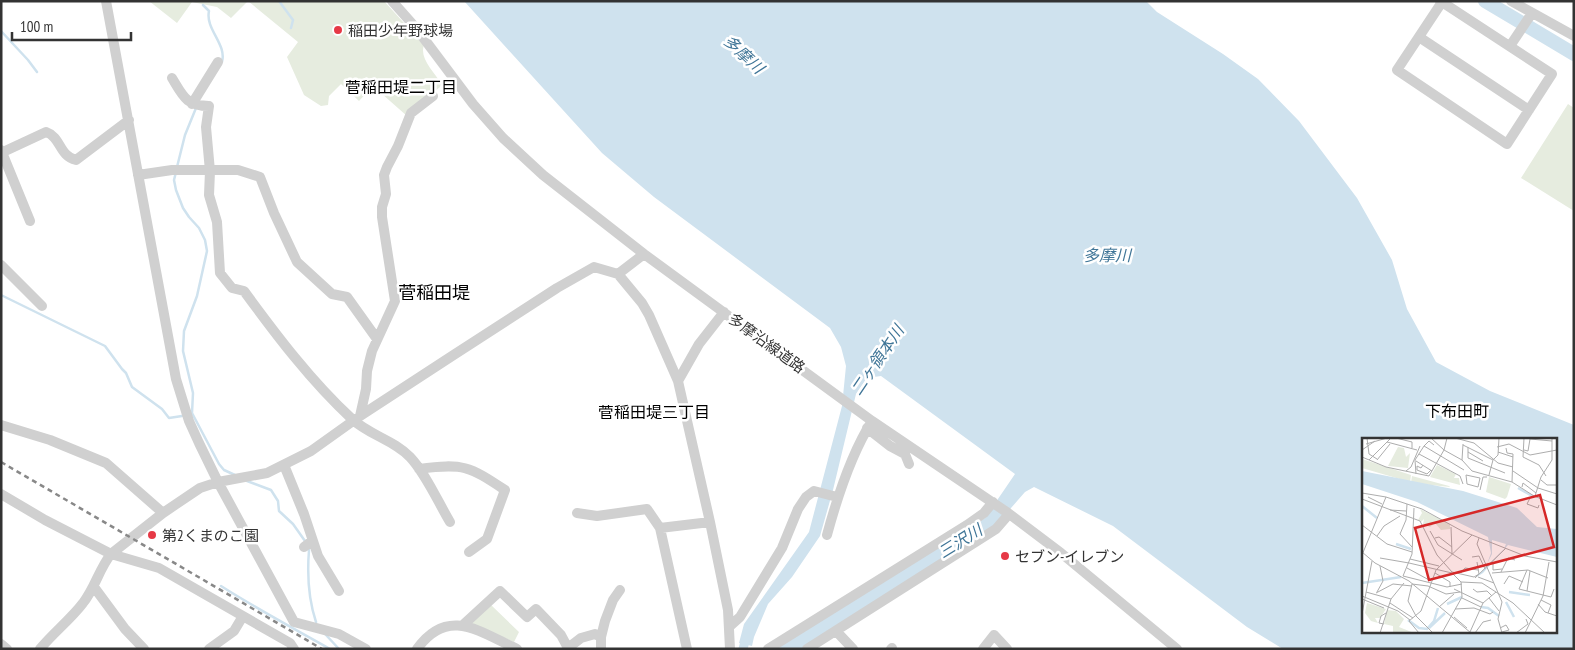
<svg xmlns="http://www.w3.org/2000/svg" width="1575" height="650" viewBox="0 0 1575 650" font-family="'PT Sans Narrow','Noto Sans JP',sans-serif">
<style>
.green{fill:#e6ecdf}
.water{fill:#cfe2ee;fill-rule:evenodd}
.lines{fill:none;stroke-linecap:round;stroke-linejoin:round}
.stream{stroke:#cfe2ee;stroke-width:2.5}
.canal{stroke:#cfe2ee;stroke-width:9}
.river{stroke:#cfe2ee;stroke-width:14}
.minor{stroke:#d0d0d0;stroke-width:10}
.rail{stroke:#888;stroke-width:2.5;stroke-dasharray:5 4;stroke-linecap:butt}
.poi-dot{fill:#e63946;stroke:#fff;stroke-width:2}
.labels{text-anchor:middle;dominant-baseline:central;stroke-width:5;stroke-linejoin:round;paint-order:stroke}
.poi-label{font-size:15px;fill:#333;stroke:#fff;text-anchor:start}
.street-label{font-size:15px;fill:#333;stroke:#fff}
.water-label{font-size:16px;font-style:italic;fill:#3f7597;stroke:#fff}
.neighbourhood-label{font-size:16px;fill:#000;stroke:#fff}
.quarter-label{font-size:18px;fill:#000;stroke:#fff}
.inset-river{fill:none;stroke:#cfe2ee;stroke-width:2.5}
.inset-road{fill:none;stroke:#adadad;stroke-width:1}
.view{fill:#d62828;fill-opacity:0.15;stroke:#d62828;stroke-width:2.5}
.inset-edge{fill:none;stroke:#333;stroke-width:2.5}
</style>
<rect width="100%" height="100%" fill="#fff"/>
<path class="green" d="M149,1H248L231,18L217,7L192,2L177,23Z
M248,1H384L424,45C419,58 434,72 441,83L440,87L410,111L407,116L373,86L359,101L341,84L329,96L328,105L321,106L304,95L287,57L298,42Z
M1568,104L1574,108V211L1521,178Z
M490,604L519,632L514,642L469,623Z"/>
<path class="water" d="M464,1H1146L1157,12L1223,54L1258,79L1299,121L1357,198L1392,260L1407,309L1436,362L1490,391L1574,425V649H1283L1247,627L1113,526L1034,487L1025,492L990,532L801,649H776L985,518L1015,474L881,376L867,378L856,394L833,490L820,536L792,577L768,604L754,637L752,646L739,643L744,624L809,532L842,406L846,366L841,347L830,328L654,197L602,153ZM1364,439H1556V631H1364Z"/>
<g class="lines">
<path class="stream" d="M279,1L293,20L291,28
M203,5L209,11C205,29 227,44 222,62
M1,31L28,60L37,72
M177,167L185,135L196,108
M176,172L174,180L176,190L183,208L189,217L199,228L205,240L207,251L197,296L184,331L183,351L193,393L192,413L219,464L224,470L235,475
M1,295L105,346L122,369L126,373L132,387L162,409L169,418L182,416
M247,481L271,490L278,501L279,511L293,524L305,541
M307,546L309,550C307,575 308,598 316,622
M221,586C257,609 293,628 330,649
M326,635L339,649"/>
<path class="canal" d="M743,649L747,634"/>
<path class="river" d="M1485,1L1574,54"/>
<path class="minor" d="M106,1L176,379L189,421L199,443L218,482L294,622L339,634L366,649
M392,1L416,28L473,104L503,138L543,175L644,254L872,421L1008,513L1061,553L1177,649
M1440,1L1442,2L1552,74L1507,144L1397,70L1442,2
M1511,1L1574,36
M1419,37L1529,110
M1510,46L1532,13
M172,78C183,96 186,106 209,106L206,127L210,171L209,195L217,222L220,273L232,288L244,291C277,336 311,381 352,419C369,435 394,440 410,457C426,474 438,502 450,522
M192,104L218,62
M1,150L30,221
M3,152L46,132C61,137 59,156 76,160L129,120
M138,175L172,170H238L260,177L274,213L297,262L332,294L347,297L377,339
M1,265L42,306
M618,274L644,254
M724,312L699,344L678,381L710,522L728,610L730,649
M360,416L366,389L367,371L372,351L395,301L382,217V207L386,194L384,175L387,167L398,146L411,113L433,96
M1,425L50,440L106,463L163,513
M867,428L890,446L905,454L909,464
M284,465L304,514L318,556L339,591
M419,469C463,463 469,466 505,490L487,539L469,552
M1,494L45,520L111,554L159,568L290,643L294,649
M577,513L597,516L647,509L660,528L687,649
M660,528L710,522
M827,535C837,498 851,454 872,421
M304,547L312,541
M94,587L125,629L144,649
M463,625L500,591L527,617L536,609L561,635L568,648L581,638L595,634L601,637
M730,626L740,617L782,548L798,509L806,497L814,491L837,497
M836,631L853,649
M1,644L7,649
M40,649C53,633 71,619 83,603C95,588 99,569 111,554L163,513L200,488L218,482L267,473L311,451L360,416L452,356L557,288L594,267L618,274L642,303L649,315L678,381
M209,649L234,631L243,616
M417,649C448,606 480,632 517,649
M601,649V637L605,621L613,600L620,590
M768,649L967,525L984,513L993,502
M807,649L996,529L1009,514
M891,649L892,648
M983,649L994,635L1007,649"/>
<path class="rail" d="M1,462L322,649"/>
</g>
<g class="poi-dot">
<circle cx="338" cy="30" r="5"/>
<circle cx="152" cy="535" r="5"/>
<circle cx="1005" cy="556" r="5"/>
</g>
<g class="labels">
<g class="poi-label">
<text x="348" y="30">稲田少年野球場</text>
<text x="162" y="535">第2くまのこ園</text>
<text x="1015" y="556">セブン-イレブン</text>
</g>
<g class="street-label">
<text transform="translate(767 343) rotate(36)">多摩沿線道路</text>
</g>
<g class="water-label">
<text transform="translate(744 54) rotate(43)">多摩川</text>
<text x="1107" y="255">多摩川</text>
<text transform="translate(877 360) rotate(-56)">二ヶ領本川</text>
<text transform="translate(960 541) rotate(-32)">三沢川</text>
</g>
<g class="neighbourhood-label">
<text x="401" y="87">菅稲田堤二丁目</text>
<text x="1457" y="411">下布田町</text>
<text x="654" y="412">菅稲田堤三丁目</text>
</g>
<g class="quarter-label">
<text x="434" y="292">菅稲田堤</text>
</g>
</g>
<g transform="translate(1362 438)">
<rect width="195" height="195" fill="#fff"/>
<path d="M36,9L42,10L44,19L48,15L46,30L26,28ZM0,21L49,37L48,44L0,30ZM75,27L94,36L92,40H97L98,47L68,39ZM50,38L87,48L88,49L49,45ZM127,39L149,46L145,59L143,61L124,54ZM58,71L88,86V91L79,92L73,85L68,89L61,86L62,81L59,84L56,82L60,75ZM5,165L24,171L18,180H13L16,185L9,183L3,175ZM25,172L34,173L42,181L37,189L52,195H31V188L22,186Z" fill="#e6ecdf"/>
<path d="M0,33L101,53L155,70L175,89L195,91V119L146,107L121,135L113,140L142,111L144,106L130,102V116L125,126L129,115L126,99L55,64L0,46Z" fill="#cfe2ee"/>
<path class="inset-river" d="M156,50L172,59M0,68L15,80M34,106L49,111M0,145L39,139M147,154L168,157M144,164L152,179M85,166L100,159M119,169L126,170L137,178M46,182L57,190L65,191L72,183L76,170M67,190L83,175"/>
<path class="inset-road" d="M5,0L7,16L15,21M34,0L50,4V10M69,0L82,12L85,0M93,0L112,5L136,25L151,29M121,0H145M162,0L161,19L177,27L184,38M168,1L190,3M25,4L55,12M4,6L25,0M101,7L131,22L136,17L137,0M62,8L102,32M106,9V20L143,35M135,9L147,6L168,17L195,12M144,10L145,15L151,16L150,44M0,12L13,3M162,12L166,13L168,1M106,14L121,23M136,14L151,19M57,16L98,38L101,46M0,19L24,29L67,38L82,12L100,22L110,33L150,44L172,58L195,67M7,22L29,0M15,22L28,6M100,22L101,6M54,23L70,33M61,27L59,30L55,28V32L65,36L69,32M44,33L49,29L58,8M151,33L176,50M54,36L53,22L62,8L67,3L72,7M104,37L118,40L116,49L105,46ZM127,37L131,22M179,42L185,47H195M160,49L161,45L174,55M176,50L195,56M118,52L121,39H125M0,55L24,59L60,71L100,93L163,118L195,124M173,58L179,39L190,22V0M6,59L20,66M168,60L165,66L176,70L177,67M0,61L58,83L75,117L90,134L112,139L117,136L115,124M28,72L44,73M0,87L25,106L50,114M89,89L90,116M68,93L76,107L100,122M38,96L44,82L45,66M38,96L50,109M15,98L22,88L38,78M73,100L77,99L90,109M117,100L115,106L140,164L136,181L140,195M0,114L13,125L47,143L109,195M0,117L24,59M110,119L117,118L123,131M18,120L47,125M48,121L77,128M47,125L90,135L99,144L100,159L80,195M131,125V132L140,131M45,130L69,143M165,132L157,151L189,159L192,151M139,134L146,120L153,122M73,135L88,144V149M99,135L103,130L116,132M130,135L166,132L186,140M41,138L85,149L100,146M41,138L50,116L52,70M116,139L132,145M113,140L144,110M99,144L120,145L151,165L183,195M142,146L147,138L161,144M66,148L84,156L98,154M92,151L121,165M111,151L115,154L125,153L130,158M165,153L168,133M4,154L29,161M15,154L21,143L18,128M14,155L31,146L50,148M0,158L36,173L48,182M100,160L119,169M127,160L137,173M0,161L22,170M179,162L189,167L186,175M28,165L51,180M176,166L183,174L195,178M77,169L92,156M93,171L112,170L128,176L131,174M0,176L10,123M54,178L46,163L50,146L66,148M54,178L71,195M92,179L105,190M22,186L17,185L19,178L24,175M138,190L144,187L147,192L140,194M108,194L121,165L134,154M18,195L29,161L42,145M57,195L47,183L59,173L74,132L110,97M113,195L121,184L129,182M154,195L166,186L164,181M163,195L181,158L187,124"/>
<path class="view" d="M178,57L192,109L67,142L53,90Z"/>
<rect width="195" height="195" class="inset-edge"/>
</g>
<rect width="1575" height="650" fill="none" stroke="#333333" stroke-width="5"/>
<path d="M12 32v8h119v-8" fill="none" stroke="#333333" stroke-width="2.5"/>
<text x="20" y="32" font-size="15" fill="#333333" stroke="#ffffff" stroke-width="4" paint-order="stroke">100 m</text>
</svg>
